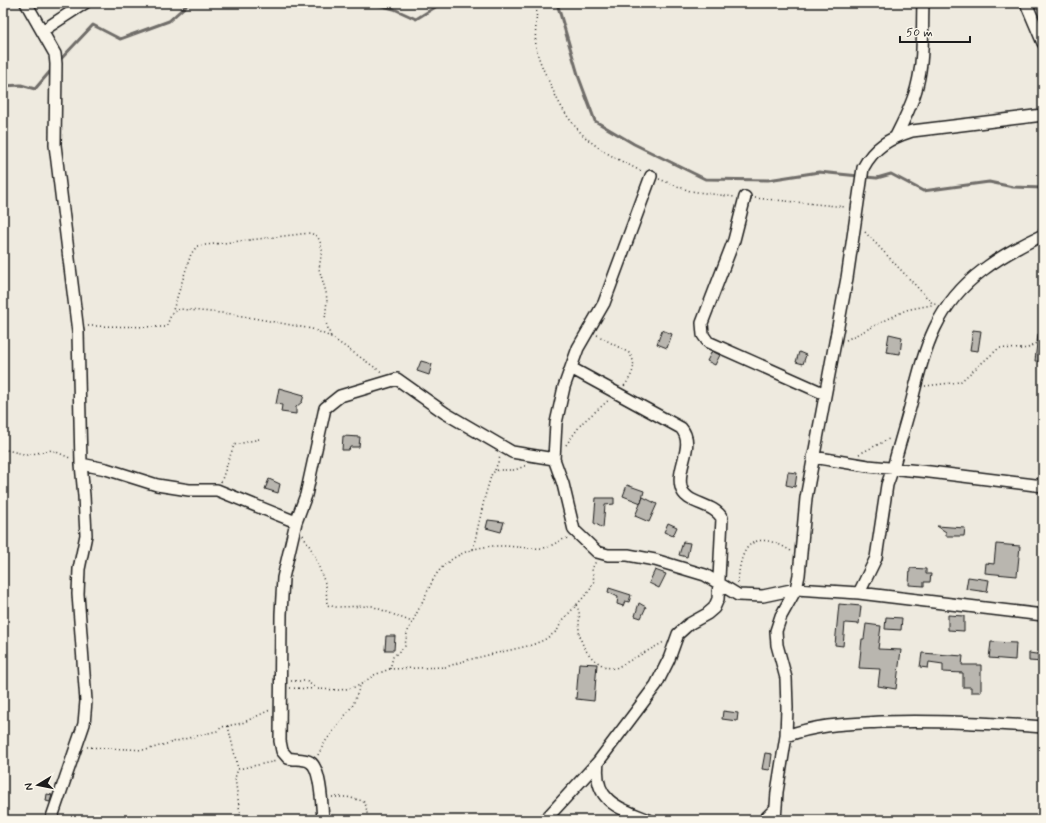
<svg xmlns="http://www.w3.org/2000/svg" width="1046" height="823" viewBox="0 0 1046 823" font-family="Mynerve,sans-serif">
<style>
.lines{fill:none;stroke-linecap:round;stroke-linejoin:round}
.stream{stroke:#6f6d69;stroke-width:3}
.building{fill:#b9b6af;stroke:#1c1c1c}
.minor-casing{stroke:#1c1c1c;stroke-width:14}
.path{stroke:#1c1c1c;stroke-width:1.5;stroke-dasharray:1 3;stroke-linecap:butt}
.minor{stroke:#fbf7ec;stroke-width:11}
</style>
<rect width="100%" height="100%" fill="#eeeadf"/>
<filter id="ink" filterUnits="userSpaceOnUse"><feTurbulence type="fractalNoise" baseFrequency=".025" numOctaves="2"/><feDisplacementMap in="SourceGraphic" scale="8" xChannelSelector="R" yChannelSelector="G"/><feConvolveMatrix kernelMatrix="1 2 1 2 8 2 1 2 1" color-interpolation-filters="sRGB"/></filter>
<g filter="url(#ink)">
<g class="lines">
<path class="stream" d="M372,3L394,9L416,19L442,3
M557,3L579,78L595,121L634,144L705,179L768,180L819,172L859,176
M59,61L93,25L120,39L169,21L189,3
M3,86L21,85L35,89L53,68
M865,177L877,178L891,174L923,191L989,182L1013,187L1043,188"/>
</g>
<path class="building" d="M662,330L672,334L667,348L657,344Z
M973,330L981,331L978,351L970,350Z
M889,334L902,337L900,354L886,352Z
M1038,334H1043V362L1035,361Z
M712,351L720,355L715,365L707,361Z
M799,352L806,355L803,364L796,362Z
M421,361L432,364L429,375L417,371Z
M279,388L304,395L302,402L296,407V414L281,412L282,405L276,404Z
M343,436L360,437L359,447H350L349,450H342Z
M788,472L797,473L795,487L786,485Z
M269,479L280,484L278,493L265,489Z
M627,485L644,491L641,503L623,496Z
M643,497L657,504L649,522L635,516Z
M596,498H614V504L605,505L603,528L594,523Z
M488,520L504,522L501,532L486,528Z
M668,523L677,527L673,536L664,532Z
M937,526L965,528L964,536H946V532Z
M683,542L690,543L687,557L679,555Z
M996,544L1020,546L1017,576L985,573L986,563L994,564Z
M910,568L926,569V574H931L930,582H924V586L909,585Z
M655,570L666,574L659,588L649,583Z
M968,577L989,580L987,592L966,589Z
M609,588L631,595L629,602L625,601L623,606L617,604L618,597L608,592Z
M639,603L646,607L641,618L635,616Z
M839,604L861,606L859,624L845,623L843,646L835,645Z
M948,615L964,616V631L948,630Z
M886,617L902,618L901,630L885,629Z
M866,624L881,626L878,649L901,650L896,689L878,686L880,669L859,668L862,639H864Z
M386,636H395L394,650H385Z
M991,642L1016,643L1015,660L989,658Z
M922,653L963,656L962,665H981V692H971V687H963V673L943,672V664L929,662L928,668L920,667Z
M1029,653L1043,655V662L1029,661Z
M579,663L597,664L594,701L576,699Z
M723,711L738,713L737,721L722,719Z
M765,753L772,754L770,770L762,769Z
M47,794L52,795L50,802L46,801Z"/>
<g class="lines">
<g class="minor-casing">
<path id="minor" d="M26,3L55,54L56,64L55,145L78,332L81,464L84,496L86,535L79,569L78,594L86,701L84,724L51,820
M1026,3L1043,43
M42,31L85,3
M896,136C904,120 913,103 917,86C924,59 922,30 923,3
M745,197L734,240L702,323L703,335L708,342L825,394
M813,457L868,466L930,472L1043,486
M554,459L556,423L564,387L578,348L604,303L651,176
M81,464L106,469L157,485L189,490H217L296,522
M859,593L876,558L887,485L893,468C899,445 906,423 912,400C925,347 936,305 983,270C1001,256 1022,245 1043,235
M786,736C820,724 846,724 882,722C936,720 989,723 1043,727
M598,762C593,801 618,808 649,820
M323,820C322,808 321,768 310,762C304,758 294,760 288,758L282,751L280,741L281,614L283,578L296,522L306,495L325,408L340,396L397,379L445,413L512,452L554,459L563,484L574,530L597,552L608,555H628L655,560L705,575L738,595L763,596L796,589L859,593L1043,615
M545,820L598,762L656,685L669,659L678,634L689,624L707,614L714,608L718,599L722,518C713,502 685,505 681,487C676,467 696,445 681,428L571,368
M764,820L776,808
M775,820L777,792L786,736L787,708L786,678L777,645L776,631L781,616L796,589L799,575L806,498L847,278L863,168C874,147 890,138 912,131L1043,115"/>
</g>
<path class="path" d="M536,3C538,17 534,32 536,46C538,60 545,73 551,86C573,135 594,148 641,171
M659,179L690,191L735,197
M755,198L846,207
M865,232L933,304
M172,313L191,254L197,246L310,233L317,236L320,241L322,250L319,269L326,292L327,300L325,320L331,337
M88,326L166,327L172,313L179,309L232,314L312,329L331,337L383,373
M597,335L629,353C638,364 632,376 624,386
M846,340L906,310L936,304
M925,386L960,382L999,348L1021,349L1028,348L1043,339
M566,445L582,423L610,399
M3,449L27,455L52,450L70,458
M859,454L891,438
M495,470L500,457
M221,482L234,445L259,439
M303,535L314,554L326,586L327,605L336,607L372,606L412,622
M473,549L485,496L492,473L498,470H515L527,465
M738,583C740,544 754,528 791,551
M576,605C581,613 579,617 579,626C578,639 586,654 596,661C603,666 608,669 616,668L664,642
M390,669L393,657L405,646L407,633L434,578C447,556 475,545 500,546C514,546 528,549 543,548C552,547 558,540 568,538
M291,681H306L316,688
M290,688L340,690L352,688L360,685L374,675L390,669L446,667L467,660L532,645L544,640L557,631L562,621L590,590L594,581L592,569L596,561
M228,726L238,769
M87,747L146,750L180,740L217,731L222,727L242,723L270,710
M318,755L325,742L353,705L360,686
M332,797H347L363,801L366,806L368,820
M241,820L235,778L238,769L277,761"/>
<use href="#minor" class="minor"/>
</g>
</g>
<rect width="1046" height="823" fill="none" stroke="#fbf7ec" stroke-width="16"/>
<rect x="8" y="8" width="1030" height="807" fill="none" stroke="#1c1c1c" stroke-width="1.5" filter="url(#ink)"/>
<g transform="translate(38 785) rotate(260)" stroke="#fbf7ec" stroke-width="3" paint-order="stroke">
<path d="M0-3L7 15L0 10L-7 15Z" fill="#1c1c1c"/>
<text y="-6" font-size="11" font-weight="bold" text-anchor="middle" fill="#1c1c1c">N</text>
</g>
<path d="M900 36v6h70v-6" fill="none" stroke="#1c1c1c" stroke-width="2"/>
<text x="906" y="36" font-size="12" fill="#1c1c1c" stroke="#fbf7ec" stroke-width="3" paint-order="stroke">50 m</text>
</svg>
